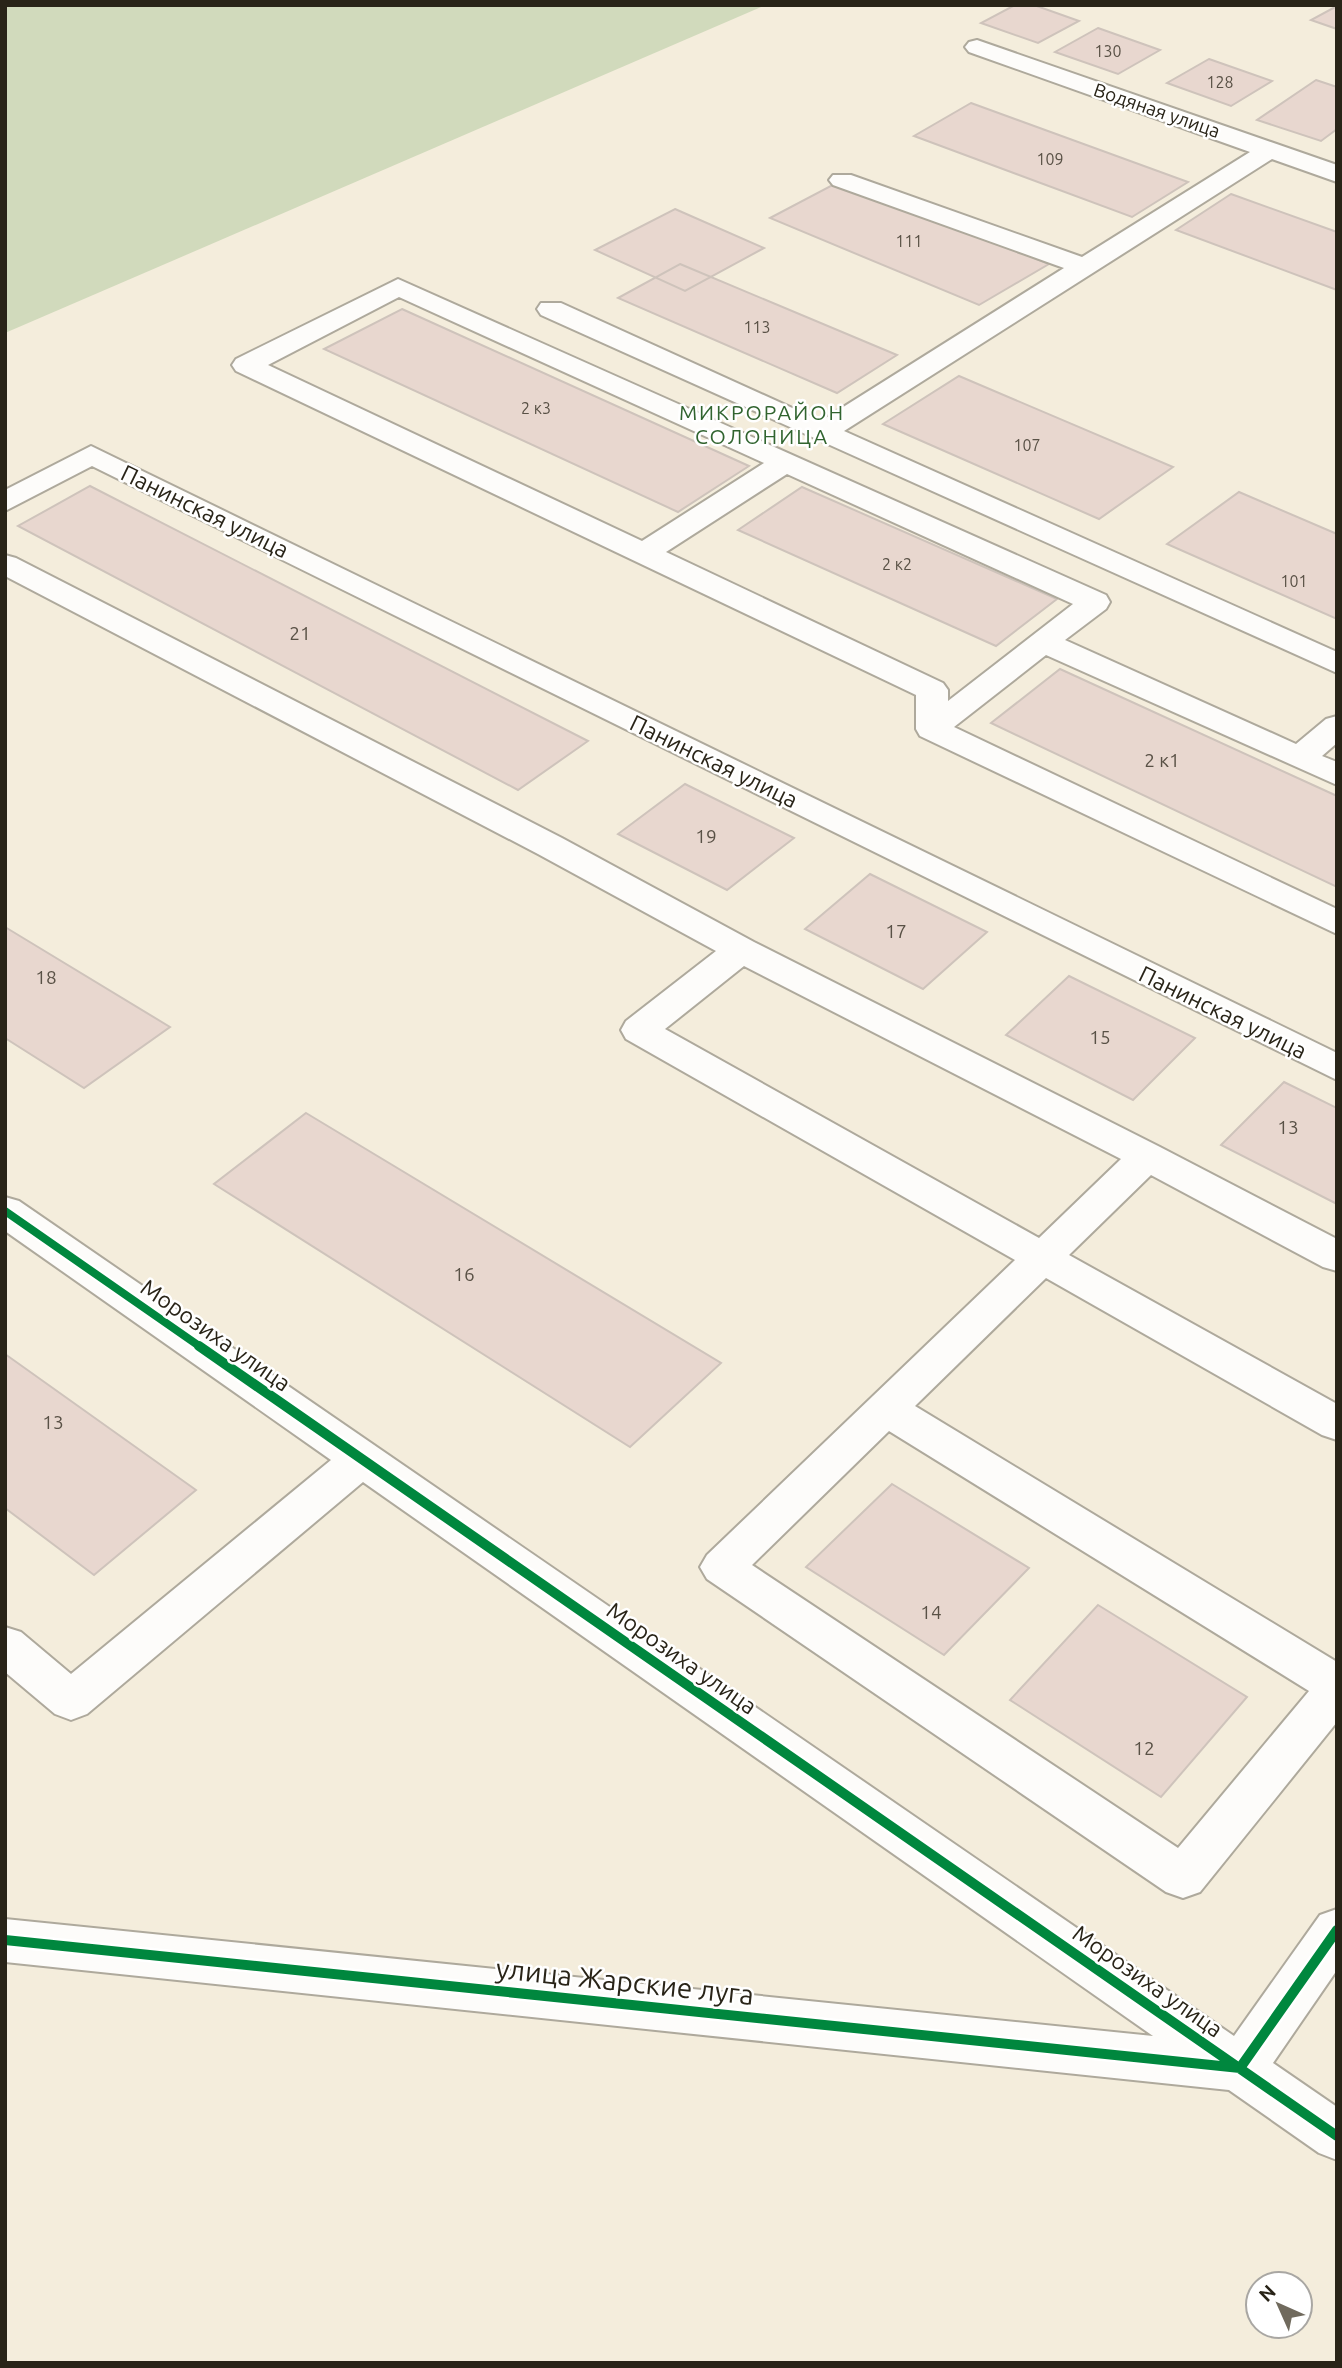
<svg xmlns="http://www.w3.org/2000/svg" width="1342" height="2368" viewBox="0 0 1342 2368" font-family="Ubuntu,sans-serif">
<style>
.green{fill:#d1dabc}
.building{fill:#e8d7cf;stroke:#cec3bb;stroke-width:2}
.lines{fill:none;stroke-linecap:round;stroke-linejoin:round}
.minor-casing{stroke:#aea99c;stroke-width:4}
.minor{fill:#fdfcfa;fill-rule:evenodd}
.cycleway-far1-casing{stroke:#fff;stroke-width:12}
.cycleway-casing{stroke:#fff;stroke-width:15}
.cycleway-far1{stroke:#00873e;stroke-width:8}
.cycleway{stroke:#00873e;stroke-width:10}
.labels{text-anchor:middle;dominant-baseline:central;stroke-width:5;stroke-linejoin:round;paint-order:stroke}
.far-number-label{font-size:16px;fill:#595146}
.far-street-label{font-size:19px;fill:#292418;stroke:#fff}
.number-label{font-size:19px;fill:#595146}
.far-neighbourhood-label{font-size:21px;letter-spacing:2px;fill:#31642f;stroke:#fff}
.street-label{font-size:23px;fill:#292418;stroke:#fff}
.near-street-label{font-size:28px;fill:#292418;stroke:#fff}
</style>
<rect width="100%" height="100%" fill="#f4eddc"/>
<path class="green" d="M5,5H766L5,333Z"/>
<path class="building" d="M1015,5H1034L1079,21L1038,43L981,23Z
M1337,6V29L1311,20Z
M1098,28L1160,50L1118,74L1055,52Z
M1209,59L1272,81L1231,106L1167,83Z
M1316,80L1337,87V129L1321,141L1257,120Z
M971,103L1188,182L1132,217L914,136Z
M842,180L1049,264L979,305L770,218Z
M1231,194L1337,232V290L1176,230Z
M675,209L764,248L685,291L595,250Z
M680,264L897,355L837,393L618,298Z
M402,309L749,466L678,512L324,349Z
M959,376L1173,467L1099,519L883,424Z
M90,486L588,741L518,790L18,526Z
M802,487L1057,599L996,646L738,530Z
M1239,492L1337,534V619L1167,544Z
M1060,669L1337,796V887L991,723Z
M685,784L794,838L727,890L618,834Z
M870,874L987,932L923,989L805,929Z
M5,927L170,1027L84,1088L5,1038Z
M1069,976L1195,1038L1133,1100L1006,1035Z
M1284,1082L1337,1108V1204L1221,1145Z
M306,1113L721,1363L630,1447L214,1184Z
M5,1354L196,1490L94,1575L5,1508Z
M892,1484L1029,1568L944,1655L806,1567Z
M1098,1605L1247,1697L1161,1797L1010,1700Z"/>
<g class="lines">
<g class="minor-casing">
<path id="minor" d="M977,40L1337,165V182L1272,159L844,431L1337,652V673L541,315L537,309L541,303H561L821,421L1064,268L833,185L829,180L833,175H851L1082,257L1250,152L969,52L965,47L969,42Z
M398,279L1106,595L1110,602L1106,609L1065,640L1296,744L1326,719L1337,716V743L1322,756L1337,762V785L1046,655L954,727L1337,909V934L920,736L916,729V695L236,371L232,365L236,359ZM399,297L764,463L642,541L268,365ZM787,474L1073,604L948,701V690L943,683L666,552Z
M91,446L1337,1053V1080L92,466L5,511V490Z
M5,555L16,558L562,838L754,942L1160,1147L1337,1239V1271L1323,1267L1151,1175L1069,1255L1337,1404V1440L1322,1435L1046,1278L915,1406L1337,1662V1722L1200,1892L1183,1898L1166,1892L707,1579L700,1567L707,1555L1015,1260L626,1039L621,1030L626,1021L716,951L538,854L5,576ZM744,966L1121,1159L1039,1238L665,1029ZM889,1431L1309,1691L1178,1848L752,1565Z
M5,1197L19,1201L1234,2036L1320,1915L1337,1909V1970L1273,2063L1337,2107V2160L1319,2153L1229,2090L5,1962V1919L1153,2036L363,1482L87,1714L71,1720L55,1714L5,1672V1627L21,1632L71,1674L331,1460L5,1231Z"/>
</g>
<use href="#minor" class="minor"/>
<g class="cycleway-far1-casing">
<path id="cycleway-far1" d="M5,1211L202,1348"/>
</g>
<g class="cycleway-casing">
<path id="cycleway" d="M199,1346L1337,2136
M5,1940L1240,2068L1337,1930"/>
</g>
<use href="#cycleway-far1" class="cycleway-far1"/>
<use href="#cycleway" class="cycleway"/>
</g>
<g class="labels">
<g class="far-number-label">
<text x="1108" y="51">130</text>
<text x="1220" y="82">128</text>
<text x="1050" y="159">109</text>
<text x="909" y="241">111</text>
<text x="757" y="327">113</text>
<text x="536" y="408">2 к3</text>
<text x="1027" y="445">107</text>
<text x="897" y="564">2 к2</text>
<text x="1294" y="581">101</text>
</g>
<g class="far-street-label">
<text transform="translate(1157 110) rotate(19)">Водяная улица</text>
</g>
<g class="number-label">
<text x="300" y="633">21</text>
<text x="1162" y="760">2 к1</text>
<text x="706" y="836">19</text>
<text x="896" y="931">17</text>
<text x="46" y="977">18</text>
<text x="1100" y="1037">15</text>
<text x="1288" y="1127">13</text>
<text x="464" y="1274">16</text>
<text x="53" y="1422">13</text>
<text x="931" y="1612">14</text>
<text x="1144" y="1748">12</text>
</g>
<g class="far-neighbourhood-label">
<text x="762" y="412">МИКРОРАЙОН<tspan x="762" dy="24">СОЛОНИЦА</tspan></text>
</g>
<g class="street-label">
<text transform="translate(205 511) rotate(26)">Панинская улица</text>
<text transform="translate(714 761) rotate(26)">Панинская улица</text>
<text transform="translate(1223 1012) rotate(26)">Панинская улица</text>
<text transform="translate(216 1335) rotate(35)">Морозиха улица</text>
<text transform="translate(682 1658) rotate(35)">Морозиха улица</text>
<text transform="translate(1148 1981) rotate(35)">Морозиха улица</text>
</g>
<g class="near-street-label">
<text transform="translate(625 1981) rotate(6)">улица Жарские луга</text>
</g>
</g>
<rect width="1342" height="2368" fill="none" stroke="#292418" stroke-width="14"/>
<g transform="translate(1279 2305) rotate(315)"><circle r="33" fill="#ffffff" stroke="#a9a7a3" stroke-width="2"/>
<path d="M0-5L12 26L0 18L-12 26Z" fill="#706a5d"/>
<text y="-10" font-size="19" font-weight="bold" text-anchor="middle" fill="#292418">N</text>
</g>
</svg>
